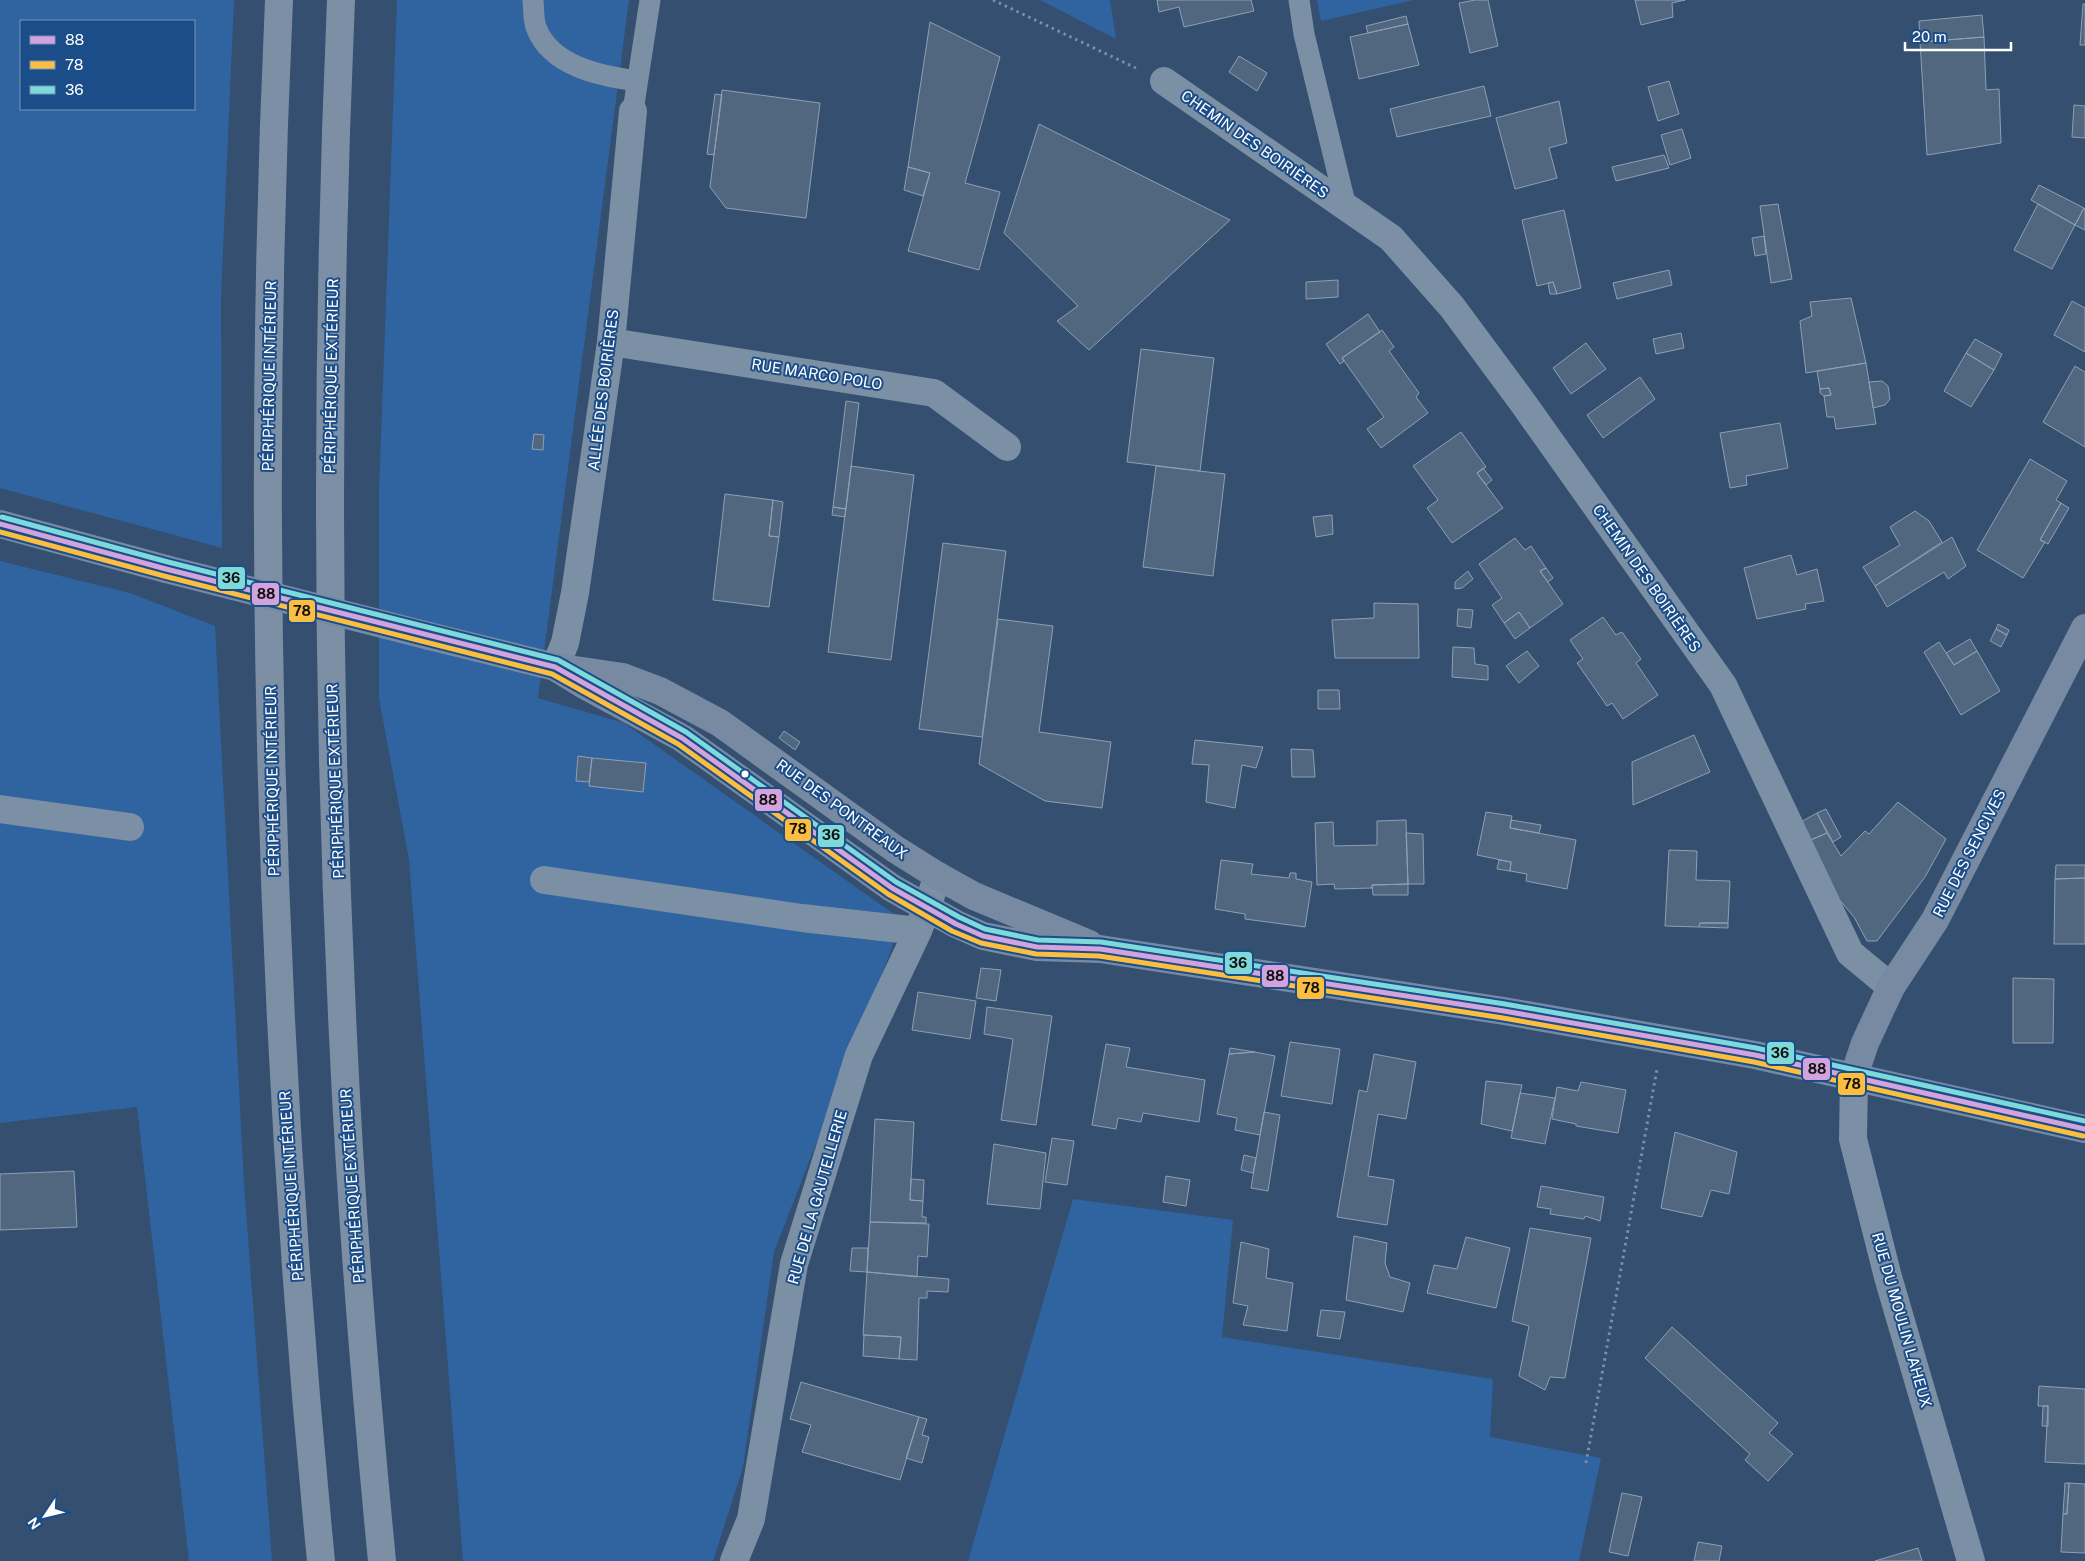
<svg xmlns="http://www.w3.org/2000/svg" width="2085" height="1561" viewBox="0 0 2085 1561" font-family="'Public Sans',sans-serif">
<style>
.green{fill:#2f64a0;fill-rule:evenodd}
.building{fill:#516780;stroke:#8f9fb3}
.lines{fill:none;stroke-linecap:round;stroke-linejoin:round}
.path{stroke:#7b8fa5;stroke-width:3;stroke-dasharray:2.5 4;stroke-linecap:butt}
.lane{stroke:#7b8fa5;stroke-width:21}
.street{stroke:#7b8fa5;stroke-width:28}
.secondary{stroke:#778aa1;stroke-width:28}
.highway{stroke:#7c8fa4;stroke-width:28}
.secondary-bridge{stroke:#778aa1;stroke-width:28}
.bus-1-casing{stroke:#1b4d89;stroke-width:9}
.bus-2-casing{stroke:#1b4d89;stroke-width:9}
.bus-3-casing{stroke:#1b4d89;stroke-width:9}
.bus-1{stroke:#d2a3dc;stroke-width:5}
.bus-2{stroke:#fbbe40;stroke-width:5}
.bus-3{stroke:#7ed9db;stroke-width:5}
.bus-dot{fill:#fff;stroke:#1b4d89;stroke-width:2}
.labels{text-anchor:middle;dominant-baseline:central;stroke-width:4;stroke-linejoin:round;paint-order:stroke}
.street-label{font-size:15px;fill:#fff;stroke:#1b4d89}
.line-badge{stroke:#1b4d89;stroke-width:2}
.pale-badge-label{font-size:14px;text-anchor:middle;font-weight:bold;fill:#111}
</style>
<rect width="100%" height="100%" fill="#344f70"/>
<path class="green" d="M0,0H234L221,297L222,548L0,488ZM21,21H194V109H21Z
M397,0H629L538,698L624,723L901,919L890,953L774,1252L743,1467L713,1561H463L409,860L379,698V492Z
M1040,0H1110L1116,39Z
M1317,0H1414L1321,21Z
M0,561L130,593L215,626L244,1183L272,1561H189L137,1107L0,1123Z
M1073,1199L1233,1220L1222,1337L1493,1379L1490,1437L1601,1458L1579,1561H968Z"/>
<path class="building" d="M1157,0H1251L1254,11L1184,27L1179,7L1159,12Z
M1475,0H1488L1498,46L1470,53L1459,3Z
M1635,0H1685L1672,3L1673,17L1641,25Z
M2083,4H2085V45H2080Z
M1982,15L1984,37L1920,42L1919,21Z
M1406,16L1408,24L1368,33L1366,26Z
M930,22L1000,57L965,183L1000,192L979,270L908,251L930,173L908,167Z
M1408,24L1419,65L1359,79L1350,37Z
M1984,37L1986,90L1999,89L2001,143L1927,155L1920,42Z
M1239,56L1267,73L1257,91L1229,72Z
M1669,81L1679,114L1658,121L1648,87Z
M1484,86L1491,116L1397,137L1390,109Z
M722,90L820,103L806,218L726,208L710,187Z
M715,94L722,95L714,155L707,154Z
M1559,101L1567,143L1549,148L1557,178L1515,189L1496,118Z
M2074,105L2085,106V138L2072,137Z
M1039,124L1230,220L1089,350L1057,321L1078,306L1004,233Z
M1682,129L1691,158L1670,165L1661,135Z
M1664,155L1669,168L1616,181L1612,167Z
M908,167L930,173L923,196L904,190Z
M2039,185L2084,208L2075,225L2031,200Z
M1778,204L1792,279L1771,283L1760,206Z
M2038,204L2075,225L2052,269L2014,250Z
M2084,208L2085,209V230L2075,225Z
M1564,210L1581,288L1557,294L1553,282L1537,286L1522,220Z
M1764,236L1766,254L1755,256L1752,238Z
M1669,270L1672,285L1617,299L1613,283Z
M1338,280V297L1306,299V282Z
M1553,282L1557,294H1550L1548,283Z
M1851,298L1866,363L1806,373L1800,321L1812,316L1810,302Z
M2072,301L2085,308V352L2054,335Z
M1368,314L1380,332L1342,358L1344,361L1340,364L1326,344Z
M1382,330L1394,347L1389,351L1419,393L1416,397L1428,413L1381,448L1367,429L1384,417L1342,358Z
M1681,333L1684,348L1656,354L1653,339Z
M1975,339L2002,354L1994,370L1966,353Z
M1586,343L1606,369L1571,394L1553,368Z
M1141,349L1214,358L1200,471L1127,462Z
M1966,353L1994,370L1971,407L1944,391Z
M1866,363L1876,424L1836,429L1834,417H1827L1824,396L1831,395L1829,388L1820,389L1817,371Z
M2075,366L2085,372V447L2043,422Z
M1640,377L1655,399L1603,438L1587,415Z
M1882,381L1888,386L1890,399L1885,405L1873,408L1869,382Z
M1829,388L1831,395L1824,396L1820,393V389Z
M846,401L859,403L846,509L833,507Z
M1780,423L1788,468L1746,476L1747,485L1730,488L1720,433Z
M1461,432L1486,467L1477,473L1503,508L1452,543L1427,508L1438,500L1413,466Z
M534,434L544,435L543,450L532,449Z
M2030,459L2067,481L2056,500L2061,503L2040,540L2045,542L2023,578L1977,550Z
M851,466L914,475L891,660L828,652Z
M1156,466L1225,474L1213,576L1143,567Z
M1483,468L1492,480L1486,485L1477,473Z
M725,494L773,500L769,536L779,537L769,607L713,600Z
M773,500L783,502L779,537L769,536Z
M2061,503L2069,508L2048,544L2040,540Z
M833,507L846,509L845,517L832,515Z
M1915,511L1929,521L1942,542L1875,586L1863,567L1900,545L1890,527Z
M1332,515L1333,534L1316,537L1313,517Z
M1952,537L1966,566L1948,579L1944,572L1887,607L1875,586Z
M1515,538L1525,550L1531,546L1546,568L1540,571L1563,604L1530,628L1519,612L1504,623L1492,605L1502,598L1479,564Z
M943,543L1006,551L982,737L919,729Z
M1791,555L1797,575L1817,569L1824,601L1805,604L1806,609L1757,619L1744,568Z
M1546,568L1553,578L1548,582L1540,571Z
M1468,571L1473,579L1462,588L1455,589V582Z
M1374,603L1418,604L1419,658H1335L1332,620L1374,618Z
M1458,609L1473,610L1471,628L1457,626Z
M1519,612L1530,628L1515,639L1504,623Z
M1603,617L1616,635L1622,632L1641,659L1636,663L1658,695L1623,719L1612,703L1607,706L1577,663L1583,659L1570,640Z
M998,619L1053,626L1039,732L1111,742L1102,808L1045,801L979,764Z
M1998,624L2009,630L2007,635L1996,629Z
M1996,629L2007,635L2001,647L1990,641Z
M1970,639L1977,651L1954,665L1946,653Z
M1939,642L1954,665L1977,651L2000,691L1961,715L1924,652Z
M1453,647L1474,648L1475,664L1488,666V680L1452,677Z
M1527,651L1539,666L1519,683L1506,666Z
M1318,690H1339L1340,709H1318Z
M784,731L800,742L795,750L779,738Z
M1694,735L1710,772L1633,805L1632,762Z
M1195,740L1263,747L1256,768L1242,765L1235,808L1206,802L1209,765L1192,764Z
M1291,749L1313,750L1315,777H1292Z
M578,756L592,758L589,782L576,781Z
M592,758L646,763L643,792L589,786Z
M1898,802L1946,839L1925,877L1877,941H1867L1854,917L1838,898L1808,841L1827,833L1841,856L1865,831L1869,834Z
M1826,809L1841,837L1833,842L1817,813Z
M1486,812L1512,816L1510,828L1576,840L1567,889L1526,881L1527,874L1510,871L1511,862L1477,855Z
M1817,813L1827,833L1808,841L1799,823Z
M1406,820L1408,884L1372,885V888L1335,889L1334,884L1317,885L1315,823L1333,822L1334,846L1377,845V821Z
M1511,820L1541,825L1539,833L1510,828Z
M1406,833L1423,834L1424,884H1408Z
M1669,850L1697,851L1696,880L1730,881L1728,923H1700L1699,927L1665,926Z
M1221,860L1253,864L1251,874L1289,878L1290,873H1296V879L1312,882L1305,927L1245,919V914L1215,909Z
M1499,860L1511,862L1510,871L1497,869Z
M2056,865H2085V878L2055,879Z
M2085,878V944H2054L2055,879Z
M1408,884V895H1373L1372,885Z
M1700,923H1728V928L1699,927Z
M981,968L1001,970L996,1001L976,998Z
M2013,978L2054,979L2053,1043H2013Z
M918,992L976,1001L970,1039L912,1030Z
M987,1007L1052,1016L1036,1125L1001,1120L1013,1039L984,1034Z
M1290,1042L1340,1049L1332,1104L1281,1096Z
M1106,1044L1130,1048L1126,1067L1205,1080L1199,1122L1143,1113L1141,1122L1118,1118L1116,1129L1092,1125Z
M1230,1048L1255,1052L1229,1054Z
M1255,1052L1275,1056L1260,1135L1235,1130L1237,1118L1217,1114L1229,1054Z
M1374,1054L1416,1062L1406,1119L1378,1114L1368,1176L1394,1180L1387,1225L1337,1217L1359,1090L1367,1092Z
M1486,1081L1522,1085L1512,1131L1481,1124Z
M1581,1082L1626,1090L1618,1133L1576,1126V1124L1552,1119L1557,1087L1578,1091Z
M1520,1093L1555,1098L1545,1144L1511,1138Z
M1264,1112L1280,1115L1268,1191L1251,1188Z
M875,1119L914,1122L910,1200L923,1201L922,1217H926V1223L870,1222Z
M1675,1132L1737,1152L1729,1194L1711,1190L1702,1217L1661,1208Z
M1052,1138L1074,1141L1067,1185L1045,1182Z
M994,1144L1046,1153L1040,1209L987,1204Z
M1244,1155L1256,1158L1253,1173L1241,1170Z
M74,1171L77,1227L0,1230V1174Z
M1166,1176L1190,1180L1186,1206L1163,1202Z
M911,1179L924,1180L923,1201L910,1200Z
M1541,1186L1604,1197L1600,1221L1585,1216L1584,1219L1550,1214L1551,1209L1537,1207Z
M870,1222L929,1224L927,1257L918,1256L917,1277L867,1272Z
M1530,1228L1591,1238L1565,1378L1550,1377L1545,1390L1519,1376L1529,1326L1512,1321Z
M1354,1236L1387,1243L1385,1263L1390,1277L1410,1283L1403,1312L1346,1300Z
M1466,1237L1510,1248L1496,1308L1427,1293L1434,1265L1457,1269Z
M1241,1242L1269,1249L1266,1278L1293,1283L1287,1331L1243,1325L1248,1306L1233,1303Z
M852,1248H868L867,1272L850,1271Z
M867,1272L949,1279L948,1292L927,1291V1298H919L917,1360L899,1359L901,1337L863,1335Z
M1321,1310L1345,1312L1340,1339L1317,1336Z
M1672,1327L1778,1423L1769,1433L1793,1454L1768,1481L1745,1460L1750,1454L1645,1358Z
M864,1335L901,1337L899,1359L863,1356Z
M801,1382L919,1417L900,1480L802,1452L811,1425L790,1419Z
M2039,1386L2085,1389V1464L2045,1462L2048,1406H2038Z
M2043,1406H2048V1426H2042Z
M919,1417L927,1419L922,1435L929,1437L922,1463L906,1458Z
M2065,1483H2069L2067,1514H2063Z
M2069,1483L2085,1484V1553L2061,1552L2063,1514H2067Z
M1622,1493L1642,1497L1628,1556L1609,1552Z
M1698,1542L1722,1546L1719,1561H1694Z
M1918,1548L1922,1561H1875Z"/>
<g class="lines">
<path class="path" d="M993,0L1136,68
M1586,1463L1657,1069"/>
<path class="lane" d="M533,0C534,8 533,19 536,27C550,66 600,76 637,81
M1299,0L1304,34L1346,207
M633,111L650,0"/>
<path class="street" d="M1164,81L1391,238L1452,307L1523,403L1723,685L1850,953L1891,987
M611,342L934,393L1007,447
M555,667L565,643L575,593L611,342L633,111
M0,809L130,827
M544,880L802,918L918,931
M1854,1076L1853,1139L1888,1277L1971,1561
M734,1561L751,1519L794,1264L859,1055L918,931L938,876"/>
<path class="secondary" d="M0,524L166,569
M429,636L555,667L623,677L660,691L720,723L895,849L938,876L974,896L1089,944
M555,667L586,686L682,738L892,888L956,924L983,936L1037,947L1100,949L1504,1011L1755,1055L2085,1129
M1854,1076L1865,1043L1891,987L1935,920L2085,628"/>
<path class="highway" d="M279,0C255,521 270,1042 321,1561
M341,0C326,345 326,691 343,1036C351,1211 365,1386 382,1561"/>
<path class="secondary-bridge" d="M166,569L429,636"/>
<g class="bus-1-casing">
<path id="bus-1" d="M0,524L166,569L555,667L682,738L892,888L956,924L983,936L1037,947L1100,949L1504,1011L1755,1055L2085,1129"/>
</g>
<g class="bus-2-casing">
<path id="bus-2" d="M0,532L164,576L552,674L678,744L888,894L952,931L981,943L1036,954L1099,956L1503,1018L1754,1062L2083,1136"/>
</g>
<g class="bus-3-casing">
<path id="bus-3" d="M2,517L168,562L558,660L686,732L896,882L959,917L985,929L1038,940L1101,942L1505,1004L1756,1048L2085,1121"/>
</g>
<use href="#bus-1" class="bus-1"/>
<use href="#bus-2" class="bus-2"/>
<use href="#bus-3" class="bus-3"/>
</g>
<circle class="bus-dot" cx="745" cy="774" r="4.5"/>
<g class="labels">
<g class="street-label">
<text transform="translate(1255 144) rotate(35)">CHEMIN DES BOIRIÈRES</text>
<text transform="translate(817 374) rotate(9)">RUE MARCO POLO</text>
<text transform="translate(269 376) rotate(-89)">PÉRIPHÉRIQUE INTÉRIEUR</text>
<text transform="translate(331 376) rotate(-89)">PÉRIPHÉRIQUE EXTÉRIEUR</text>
<text transform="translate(603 390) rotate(-83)">ALLÉE DES BOIRIÈRES</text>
<text transform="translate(1647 578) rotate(55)">CHEMIN DES BOIRIÈRES</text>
<text transform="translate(272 781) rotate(-91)">PÉRIPHÉRIQUE INTÉRIEUR</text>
<text transform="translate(335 781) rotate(-92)">PÉRIPHÉRIQUE EXTÉRIEUR</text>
<text transform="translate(842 809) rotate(36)">RUE DES PONTREAUX</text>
<text transform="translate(1969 853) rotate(-63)">RUE DES SENCIVES</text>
<text transform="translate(291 1186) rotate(-94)">PÉRIPHÉRIQUE INTÉRIEUR</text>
<text transform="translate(352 1186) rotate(-94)">PÉRIPHÉRIQUE EXTÉRIEUR</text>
<text transform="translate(817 1197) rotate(-74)">RUE DE LA GAUTELLERIE</text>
<text transform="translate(1902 1320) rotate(74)">RUE DU MOULIN LAHEUX</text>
</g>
</g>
<g class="line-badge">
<rect x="217" y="566" width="29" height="24" rx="5" fill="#7ed9db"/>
<rect x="251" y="582" width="29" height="24" rx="5" fill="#d2a3dc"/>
<rect x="288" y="599" width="28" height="24" rx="5" fill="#fbbe40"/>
<rect x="754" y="788" width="29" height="24" rx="5" fill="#d2a3dc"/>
<rect x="784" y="818" width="28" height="24" rx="5" fill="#fbbe40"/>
<rect x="817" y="824" width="28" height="24" rx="5" fill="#7ed9db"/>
<rect x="1224" y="951" width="29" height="24" rx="5" fill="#7ed9db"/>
<rect x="1261" y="964" width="28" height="24" rx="5" fill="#d2a3dc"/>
<rect x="1296" y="976" width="29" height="24" rx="5" fill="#fbbe40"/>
<rect x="1766" y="1041" width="29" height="24" rx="5" fill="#7ed9db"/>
<rect x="1802" y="1057" width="29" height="24" rx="5" fill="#d2a3dc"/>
<rect x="1837" y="1072" width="29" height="24" rx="5" fill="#fbbe40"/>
</g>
<g class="pale-badge-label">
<text x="231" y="583">36</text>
<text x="266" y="599">88</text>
<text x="302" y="616">78</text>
<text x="768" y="805">88</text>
<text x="798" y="834">78</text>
<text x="831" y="840">36</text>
<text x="1238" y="968">36</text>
<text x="1275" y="981">88</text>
<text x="1311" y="993">78</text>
<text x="1780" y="1058">36</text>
<text x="1817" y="1074">88</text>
<text x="1852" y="1089">78</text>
</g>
<rect x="20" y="20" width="175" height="90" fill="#1b4d89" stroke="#7694b8"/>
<rect x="30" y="36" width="25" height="8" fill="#d2a3dc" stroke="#7694b8"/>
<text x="65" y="45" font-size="15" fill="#ffffff">88</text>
<rect x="30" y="61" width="25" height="8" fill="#fbbe40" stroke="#7694b8"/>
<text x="65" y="70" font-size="15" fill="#ffffff">78</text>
<rect x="30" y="86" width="25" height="8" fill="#7ed9db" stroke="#7694b8"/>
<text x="65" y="95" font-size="15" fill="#ffffff">36</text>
<g transform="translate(45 1516) rotate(235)" stroke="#1b4d89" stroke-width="4" paint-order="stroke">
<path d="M0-4L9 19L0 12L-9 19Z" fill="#ffffff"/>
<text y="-8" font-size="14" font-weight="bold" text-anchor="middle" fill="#ffffff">N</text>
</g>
<path d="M1905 42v8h106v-8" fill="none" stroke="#ffffff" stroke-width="2.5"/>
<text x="1912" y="42" font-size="15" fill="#ffffff" stroke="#1b4d89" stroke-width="4" paint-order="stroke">20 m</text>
</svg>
